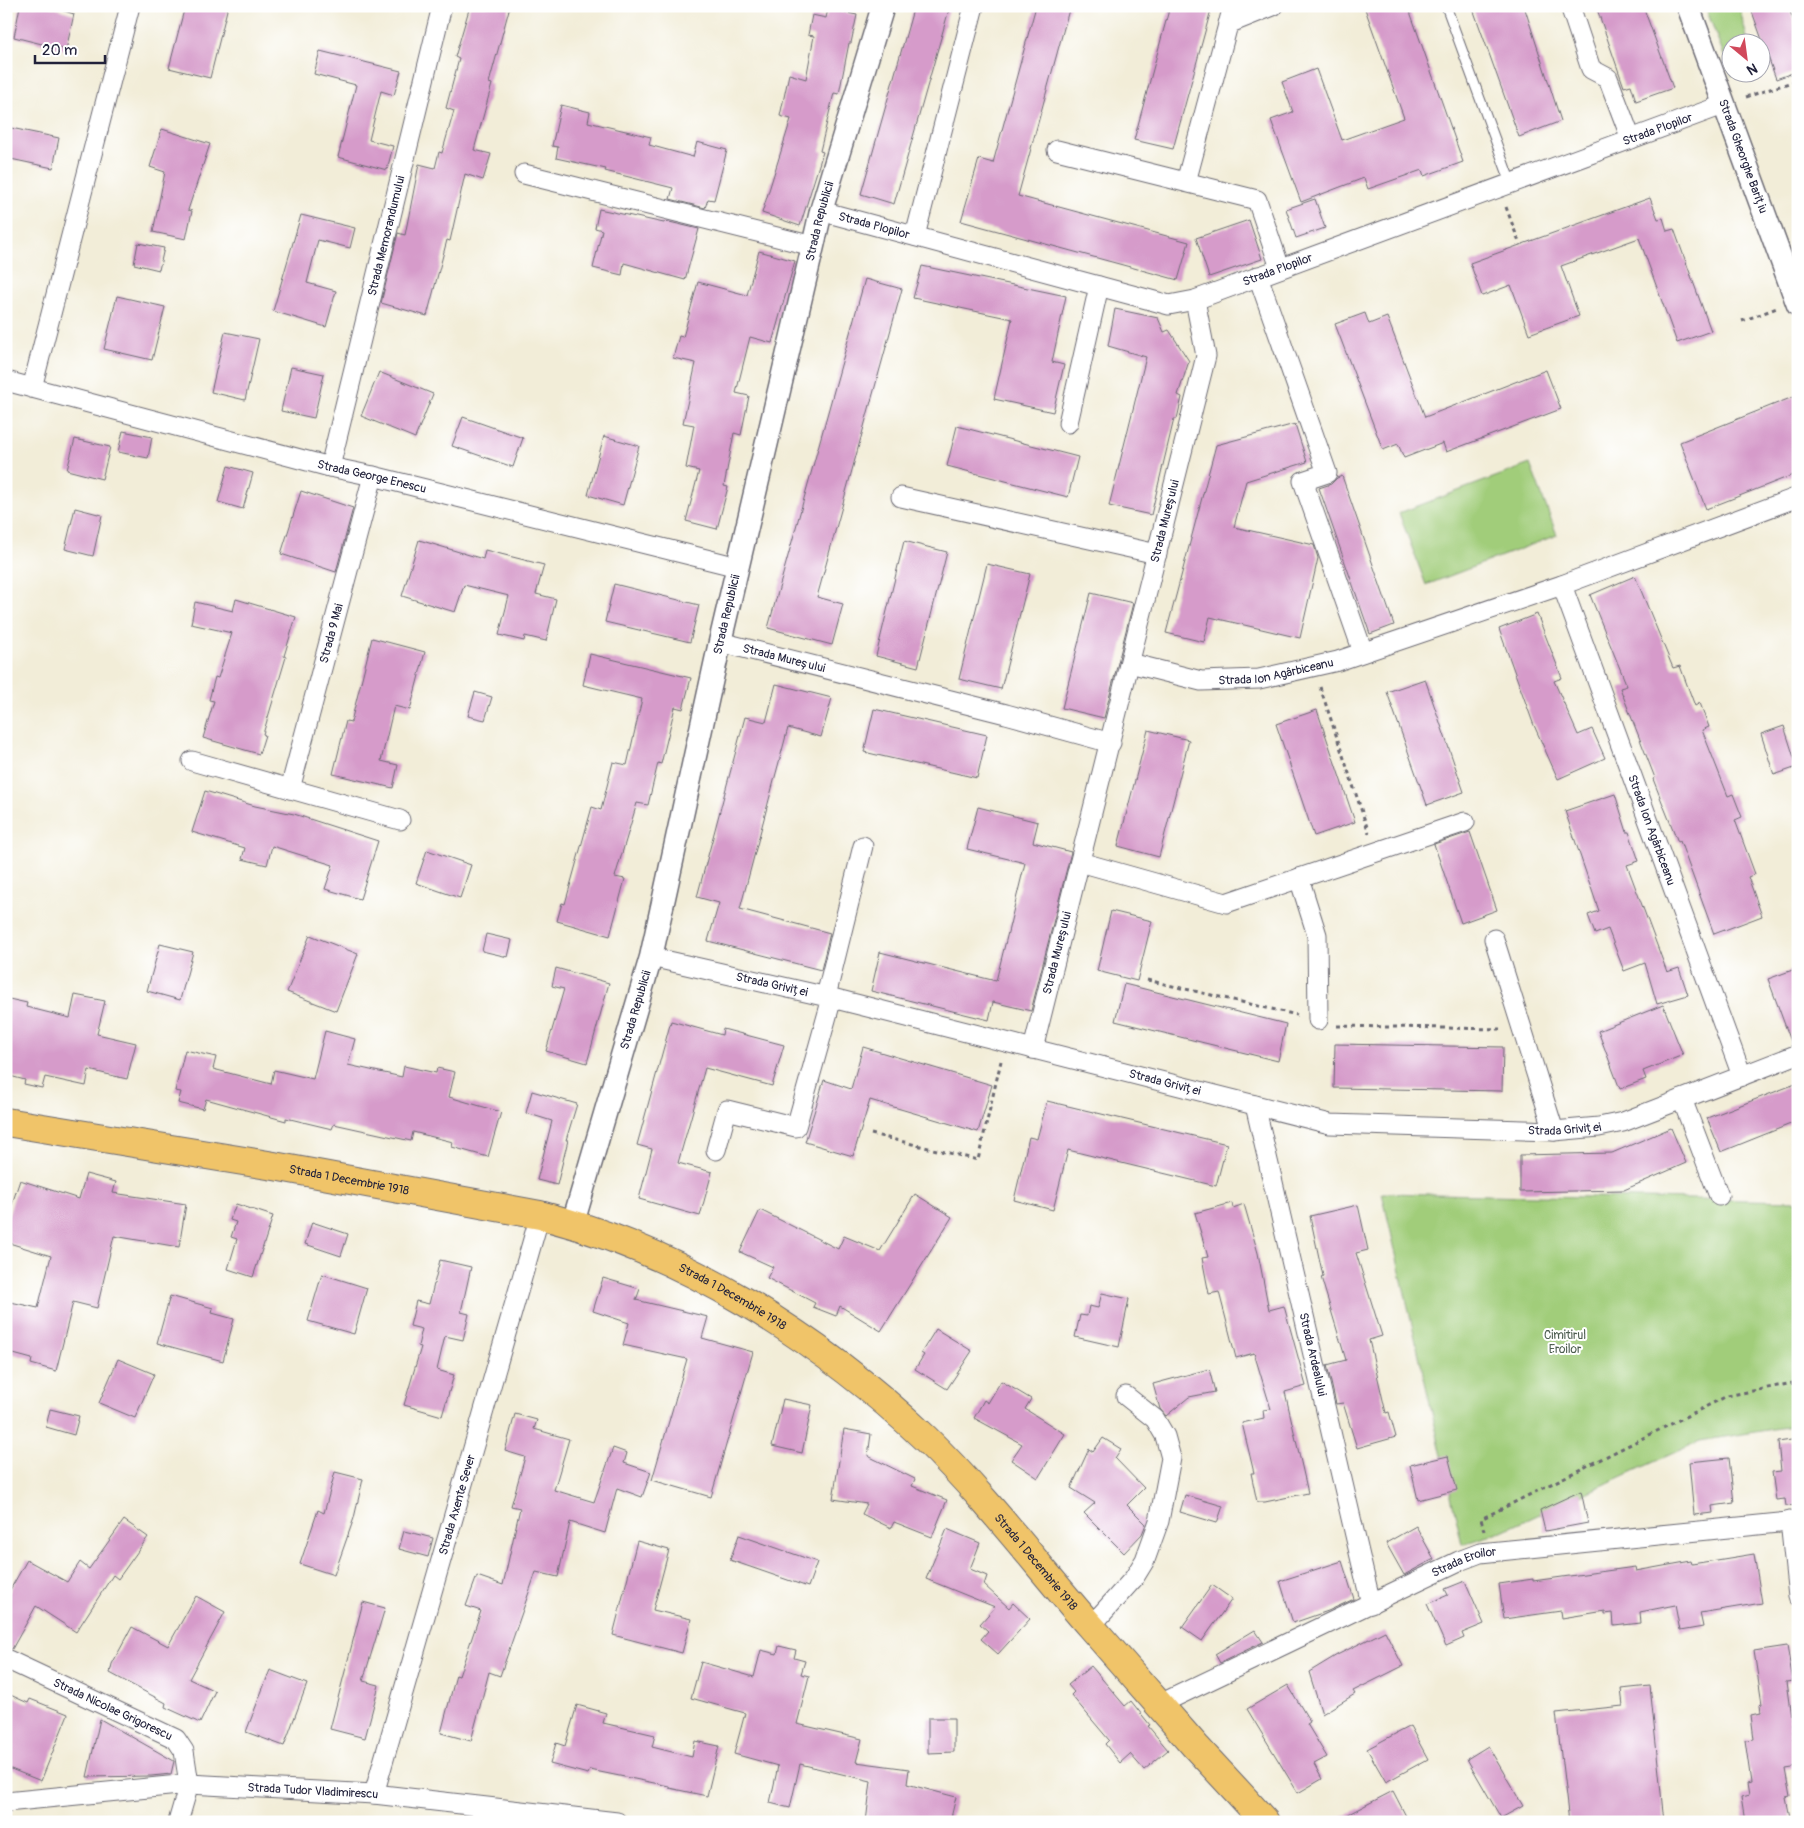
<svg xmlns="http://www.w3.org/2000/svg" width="1804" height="1828" viewBox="0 0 1804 1828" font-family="Pangolin,sans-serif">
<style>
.green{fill:#a1cd7a;stroke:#62785a}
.building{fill:#d69bca}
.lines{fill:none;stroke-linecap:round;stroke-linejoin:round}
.service-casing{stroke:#6b6972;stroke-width:11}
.minor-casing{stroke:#6b6972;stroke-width:21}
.tertiary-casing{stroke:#6b6972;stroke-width:25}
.primary-casing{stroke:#6b6972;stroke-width:30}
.path{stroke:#6b6972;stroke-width:3;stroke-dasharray:4 4;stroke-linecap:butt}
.service{stroke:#fff;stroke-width:9}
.minor{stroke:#fff;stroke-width:19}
.tertiary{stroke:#fff;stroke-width:22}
.primary{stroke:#f0c469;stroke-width:28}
.labels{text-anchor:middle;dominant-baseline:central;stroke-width:4;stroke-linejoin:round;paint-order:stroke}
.street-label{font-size:12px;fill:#22223b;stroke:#fff}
.park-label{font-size:12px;fill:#4e5e51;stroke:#fff}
</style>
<rect width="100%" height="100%" fill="#fff"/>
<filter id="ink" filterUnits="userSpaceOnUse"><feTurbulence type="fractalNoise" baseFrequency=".02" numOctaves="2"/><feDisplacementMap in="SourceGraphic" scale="10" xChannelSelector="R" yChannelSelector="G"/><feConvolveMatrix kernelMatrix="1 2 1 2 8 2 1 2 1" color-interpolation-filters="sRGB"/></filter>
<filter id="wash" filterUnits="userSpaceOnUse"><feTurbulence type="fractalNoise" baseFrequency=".0096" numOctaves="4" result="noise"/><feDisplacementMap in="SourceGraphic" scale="20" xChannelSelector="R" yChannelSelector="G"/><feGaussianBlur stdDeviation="1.12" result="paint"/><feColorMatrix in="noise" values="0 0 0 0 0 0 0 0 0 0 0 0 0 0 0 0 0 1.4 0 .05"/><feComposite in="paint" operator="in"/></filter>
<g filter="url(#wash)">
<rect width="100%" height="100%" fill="#f2edd8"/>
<path class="green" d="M1705,6H1739L1748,42H1732V72L1741,73L1732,76Z
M1530,464L1557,535L1426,585L1399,513Z
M1382,1193L1798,1201V1425L1700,1441L1496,1534L1462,1544Z"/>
<g id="blocks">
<path class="building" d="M20,6H48L74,14L66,50L14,37Z
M185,6H228L210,78L169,68Z
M470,6H510L489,83L492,84L474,150L491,154L483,180L465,174L450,241L447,240L427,316L381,303L398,233L405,235L419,164L435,168L439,152L442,153L454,111L446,108L459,59L455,57Z
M914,6H950L894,204L861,194Z
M1036,6H1070L1018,196L1189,242L1178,280L961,221L979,159L993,163Z
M1170,6H1212L1173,149L1134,140Z
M1364,6H1408L1463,162L1424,176L1422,170L1368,189L1364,178L1301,202L1271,120L1293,112L1282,82L1316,69L1342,140L1404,118Z
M1472,6H1524L1561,121L1519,137Z
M1596,6H1643L1673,88L1636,101L1631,85L1624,87Z
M1750,6H1788L1798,32V71L1776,79Z
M828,9L857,15L851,43H849L839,94L834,93L820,151L823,152L800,226L762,213L791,119L780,116L789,74L806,79L814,36L808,35L812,15L826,18Z
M320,51L401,71L394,95L381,91L369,140L393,146L387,170L338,157L356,85L314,74Z
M561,105L590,112L588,122L651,137L649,145L693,157L697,142L727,150L714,200L708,199L705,208L670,199L673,188L605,171L606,169L556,158L558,147L552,146Z
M11,128L59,138L53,168L6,158V148Z
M162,129L210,144L188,210L192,211L186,239L153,232L165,172L150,167Z
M1650,198L1658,219L1663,218L1667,231L1674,229L1711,331L1677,343L1639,238L1561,266L1579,316L1529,334L1511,285L1482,296L1470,263Z
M1315,199L1325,228L1296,238L1286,209Z
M599,209L664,223L665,221L699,229L685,280L624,263L622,275L593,268L602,230L595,228Z
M301,215L355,228L350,248L318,240L307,283L336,291L326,327L273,311Z
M1249,220L1262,259L1209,277L1196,238Z
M138,243L164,248L159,270L134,264Z
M759,251L795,261L772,343L750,337L736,393L749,396L741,435L734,433L724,486L728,487L717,529L686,521L699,471L686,468L694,425L683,423L696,363L673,358L679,336L683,337L698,282L747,295Z
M922,266L1066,296L1052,362L1064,365L1053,412L994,399L1012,319L913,298Z
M865,279L902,289L817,597L843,604L832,645L768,628Z
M117,296L165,307L152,360L104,349Z
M1115,309L1158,318L1164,332L1169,330L1189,361L1178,395L1182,397L1177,419H1174L1151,515L1109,506L1146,357L1108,346Z
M1365,313L1369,324L1387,317L1425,417L1546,370L1561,409L1446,452L1443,443L1404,458L1398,444L1383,450L1335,324Z
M225,332L259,339L245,400L211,392Z
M291,367L324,374L314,418L281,411Z
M379,372L433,394L415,438L361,416Z
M1798,395V473L1706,509L1680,442Z
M463,417L523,438L513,467L452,446Z
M1295,424L1307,462L1246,481L1234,527L1314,545L1318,558L1300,638L1210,617L1204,642L1166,633L1216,445Z
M957,426L1078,457L1068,497L947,466Z
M123,431L152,437L148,458L118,452Z
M604,436L639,446L623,505L588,495Z
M75,439L110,447L102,479L67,470Z
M228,466L253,473L243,509L218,502Z
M1342,476L1394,625L1370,634L1319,488L1331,484L1337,478Z
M301,491L353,508L336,572L281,554Z
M75,508L102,515L93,556L65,549Z
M419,540L483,559L485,550L544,565L536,594L556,599L546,641L525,636L524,641L499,635L509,596L464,585L455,612L402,596Z
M904,541L947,552L918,667L876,656Z
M987,564L1030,574L1001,689L959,679Z
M1635,576L1673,668L1680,666L1695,706L1700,703L1709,727L1702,730L1728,796L1733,794L1742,817L1735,820L1755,874L1748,877L1762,916L1714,934L1680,841L1678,842L1664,807L1653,779L1655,778L1620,688L1627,686L1590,595Z
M614,584L699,605L690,642L605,622Z
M1091,593L1133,603L1104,718L1062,708Z
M236,599L296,617L284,656L286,657L263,734L265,735L259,754L203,738L214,701L209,700L215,677L218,678L232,633L191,624L195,602L233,611Z
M1537,614L1562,678L1554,681L1578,735L1592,729L1605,758L1558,779L1533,723L1499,629Z
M372,638L425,652L410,710L394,706L381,761L398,765L393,788L333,774L346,721L351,722Z
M590,654L691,678L683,709L675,707L661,764L658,763L648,805L637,803L615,877L625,879L610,936L557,921L562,903L565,904L592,807L601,810L613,762L627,765L642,699L583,685Z
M1425,679L1464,792L1427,805L1387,692Z
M776,684L832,698L821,737L788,728L740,909L830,933L821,970L708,941L719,903L697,897L745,717L766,722Z
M475,692L492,697L485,720L468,716Z
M874,709L987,735L977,778L864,752Z
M1317,710L1355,822L1314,836L1276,724Z
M1784,726L1797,767L1774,775L1761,734Z
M1148,730L1189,740L1159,857L1118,846Z
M205,791L255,806L294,814L378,841L360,899L325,889L333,865L272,846L267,865L242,859L245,848L192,832Z
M1615,794L1627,832H1629L1639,861L1627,865L1667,972L1679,968L1688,995L1657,1004L1645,963L1624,971L1608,929L1595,934L1588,915L1599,911L1565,811Z
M978,807L1038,822L1033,842L1071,852L1031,1011L993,1002L989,1020L871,991L880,952L996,981L1025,863L967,849Z
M1470,832L1497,910L1461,923L1434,844Z
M427,850L471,865L460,898L416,883Z
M1111,911L1152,921L1137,981L1097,971Z
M486,934L512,940L508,957L482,951Z
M310,935L358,954L336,1011L287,992Z
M160,944L193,952L180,1000L147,991Z
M556,968L609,983L587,1063L546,1051L564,989L552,986Z
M1798,968V1043L1792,1044L1768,979Z
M1124,984L1286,1024L1278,1061L1115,1021Z
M75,995L105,1001L97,1034L136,1043L127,1079L89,1070L86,1086L45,1077L42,1088L24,1084L25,1080L6,1075V1012L9,999L27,1003L26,1007L70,1018Z
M1663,1005L1683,1055L1643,1071L1646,1079L1620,1089L1598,1031Z
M671,1021L722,1035L723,1029L784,1045L772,1086L705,1068L678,1163L712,1172L700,1216L639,1199L652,1149L637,1145Z
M325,1031L355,1039L348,1065L402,1077L404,1066L436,1073L437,1068L455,1072L449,1097L501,1112L488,1157L452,1147L453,1142L413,1132L411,1141L334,1124L332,1129L286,1118V1121L206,1099L203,1109L178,1103L181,1092L175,1091L185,1050L216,1057L213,1069L271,1084L274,1070L313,1079Z
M1335,1044L1503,1047L1502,1091L1334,1088Z
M863,1047L992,1085L978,1132L870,1100L853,1156L805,1142L824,1080L851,1089Z
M1798,1083V1121L1721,1152L1707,1118Z
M532,1091L577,1104L566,1140H568L557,1185L537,1180L552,1121L526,1113Z
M1047,1101L1227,1144L1216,1186L1068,1150L1053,1210L1014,1200L1029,1137L1037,1139Z
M1671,1128L1686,1163L1624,1190L1520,1192V1155L1612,1153Z
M86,1174L116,1182L113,1193L186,1204L179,1247L114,1236L97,1308L73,1302L56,1371L31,1364L32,1359L6,1352V1301L38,1308L51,1256L6,1242V1222L20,1180L79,1199Z
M915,1194L952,1217L881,1331L840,1306L836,1316L813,1307L815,1303L767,1278L773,1267L740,1252L760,1210L838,1249L844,1236L880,1251Z
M1232,1203L1233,1208L1244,1204L1258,1253L1269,1310L1284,1306L1306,1386L1285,1392L1308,1493L1265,1502H1257L1251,1473H1254L1242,1423L1264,1418L1263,1410L1271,1409L1254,1353L1236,1358L1219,1292L1209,1294L1202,1258L1208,1257L1195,1213Z
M236,1204L273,1216L253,1277L228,1269L237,1239L231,1237L236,1222L230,1220Z
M1358,1205L1368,1250L1356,1253L1382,1336L1369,1340L1386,1413L1389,1412L1396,1437L1357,1448L1343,1403L1336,1404L1327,1365L1346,1360L1321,1277L1323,1276L1310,1216Z
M312,1222L348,1234L341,1256L305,1244Z
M440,1260L471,1267L461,1312L469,1314L463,1340L445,1336L437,1370L454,1375L442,1416L404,1405L421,1347L418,1346L422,1329L410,1326L416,1301L429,1304Z
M322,1274L367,1288L354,1334L308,1321Z
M603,1278L640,1289L636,1300L708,1317L702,1338L753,1352L711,1497L652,1480L687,1359L623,1345L629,1323L593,1311Z
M1102,1293L1129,1299L1119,1347L1075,1337L1080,1315L1087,1316L1089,1306L1098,1308Z
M170,1296L213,1308L212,1313L234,1319L223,1361L157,1343Z
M936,1329L972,1351L947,1389L915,1369L924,1355L921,1353Z
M118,1359L154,1374L135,1418L99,1403Z
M1209,1369L1215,1392L1189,1397L1166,1416L1160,1409L1153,1384Z
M1001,1381L1031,1399L1025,1409L1065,1434L1038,1478L1011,1460L1022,1444L974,1418L984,1400L988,1403Z
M783,1399L812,1405L802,1453L772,1446Z
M50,1409L79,1416L74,1435L46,1427Z
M515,1414L537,1420L534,1429L569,1439L554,1490L594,1502L613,1448L627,1453L624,1463L651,1472L642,1497L617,1488L605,1533L570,1522L558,1577L536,1572L500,1676L489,1672L471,1741L441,1733L456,1675L459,1676L481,1611L466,1606L477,1576L503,1585L520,1508L511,1506L525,1457L505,1451Z
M844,1429L871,1434L868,1456L915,1479L912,1486L947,1500L932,1537L894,1522L891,1528L862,1514L867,1504L833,1499Z
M1103,1438L1121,1449L1115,1458L1144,1488L1127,1505L1146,1524L1142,1534L1124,1553L1084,1513L1095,1503L1071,1488L1089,1449L1093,1452Z
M1798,1439V1505L1786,1506L1785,1499L1776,1500L1772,1472L1781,1471L1778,1442Z
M1448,1456L1457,1490L1418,1500L1410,1465Z
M1729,1458L1734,1503L1712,1506L1713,1513L1694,1515L1689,1462Z
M335,1472L363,1479L354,1518L334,1575L300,1564L318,1510L324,1513Z
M1581,1491L1588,1523L1545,1531L1540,1510Z
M1185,1495L1223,1506L1217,1523L1180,1512Z
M124,1520L148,1537L118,1579L113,1575L76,1632L36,1606L12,1649L6,1648V1597L27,1560L67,1582L80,1562L89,1569Z
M1416,1526L1434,1559L1404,1575L1386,1543Z
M947,1529L980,1543L970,1569L987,1576L984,1585L1009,1608L1013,1603L1030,1619L998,1654L981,1639L988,1631L980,1624L995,1607L926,1579Z
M404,1531L433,1538L428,1557L399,1549Z
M739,1535L817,1562L808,1587L730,1560Z
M637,1541L669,1550L653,1610L691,1619L682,1653L613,1635Z
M1754,1554L1762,1603L1700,1613L1703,1627L1680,1631L1675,1605L1640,1612L1641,1623L1614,1626L1613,1613L1605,1614V1611L1562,1618L1561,1611L1504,1619L1499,1584L1533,1579V1581L1635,1567L1636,1571L1691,1561L1692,1564Z
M1342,1561L1354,1599L1328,1611L1293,1623L1280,1581Z
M1465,1581L1484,1624L1462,1633L1464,1638L1446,1646L1427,1604L1448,1595L1445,1589Z
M1212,1585L1232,1599L1202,1641L1182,1627Z
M196,1596L225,1612L189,1679L215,1691L200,1723L165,1707L166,1703L110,1673L112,1664L132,1627L168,1646Z
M363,1602L385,1608L363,1681L379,1685L365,1738L330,1729Z
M1255,1630L1263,1642L1220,1663L1215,1654Z
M1385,1631L1403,1666L1353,1691L1355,1694L1322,1714L1309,1672L1337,1655Z
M779,1646L796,1650L794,1658L805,1661L801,1674L809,1676L797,1724L862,1739L856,1762L909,1769L907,1784L956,1797L950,1822H866L871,1781L800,1764L790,1808L770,1803L778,1766L734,1754L745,1713L691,1698L701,1662L754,1677L761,1650L777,1654Z
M1787,1646L1793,1681L1786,1682L1798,1766V1767L1785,1769L1790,1797L1786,1798L1791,1822H1745L1741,1797L1749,1795L1747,1783L1751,1782L1745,1740L1754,1739L1751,1715L1760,1713L1759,1705L1762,1704L1754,1651Z
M1091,1666L1125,1706L1131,1701L1150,1725L1148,1726L1168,1750L1144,1770L1130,1754L1120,1763L1105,1744L1109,1740L1071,1695L1074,1692L1068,1685Z
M270,1670L307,1684L284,1746L246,1732Z
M1288,1685L1310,1722L1307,1724L1327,1757L1314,1764L1322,1779L1298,1793L1247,1709Z
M1650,1686L1664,1822H1569L1556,1713L1623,1706L1621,1689Z
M6,1693L28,1703L30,1699L68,1714L41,1781L6,1767Z
M577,1705L606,1713L603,1723L655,1735L652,1747L692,1757L695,1741L719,1746L707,1796L669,1788V1786L590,1770L588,1774L550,1764L556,1743L565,1746Z
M928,1718H954V1752L928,1753Z
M100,1719L174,1761L171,1774L151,1776L87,1777Z
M1410,1726L1428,1759L1386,1782L1367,1749Z
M1488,1746L1523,1806L1501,1818L1467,1759Z
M1393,1791L1409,1822H1333Z"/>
</g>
</g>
<g filter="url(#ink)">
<use href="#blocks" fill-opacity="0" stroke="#6b6972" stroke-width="1"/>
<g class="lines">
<g class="service-casing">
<path id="service" d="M1446,6L1511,183"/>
</g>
<g class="minor-casing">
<g id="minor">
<path d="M1570,6L1591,69L1608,78L1631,139"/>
<path d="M1228,24L1273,6"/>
<path d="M1057,150L1257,200L1280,268"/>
<path d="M524,174L813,246"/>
<path d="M1186,182L1233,6"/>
<path id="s1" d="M821,211L1169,305L1195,300L1723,105"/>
<path d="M915,236L974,6"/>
<path d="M1258,276L1327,473L1303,481L1363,652"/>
<path id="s2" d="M6,381L330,467L373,476L738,567"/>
<path d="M32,388L130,6"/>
<path d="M1068,423L1099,286"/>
<path id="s3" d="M330,467L442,6"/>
<path d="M901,497L1157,554"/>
<path id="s4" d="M1562,585L1742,1076"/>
<path id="s5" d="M720,642L1006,714L1111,743"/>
<path id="s6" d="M1130,663L1201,681L1259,679L1338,661L1562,585L1798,497"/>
<path d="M192,761L400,820"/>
<path id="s7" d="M290,789L373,476"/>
<path d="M1080,862L1226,903L1465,822"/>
<path d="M1299,878L1317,935L1318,1020"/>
<path d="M1494,939L1554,1131"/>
<path id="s8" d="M651,957L832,998L1330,1124L1554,1131L1599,1127L1623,1122L1798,1054"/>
<path d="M826,996L863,846"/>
<path id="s9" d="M1033,1049L1206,356L1195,300"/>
<path d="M1682,1099L1719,1196"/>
<path id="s10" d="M1255,1105L1371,1604"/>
<path d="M716,1150L727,1110L796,1127L832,998"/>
<path d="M1790,1521L1798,1597"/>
<path d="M1091,1626L1134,1578L1145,1560L1159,1521L1171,1458L1165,1436L1155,1419L1126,1396"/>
<path id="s11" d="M6,1659L176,1739L184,1751L189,1784L178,1822"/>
<path id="s12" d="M1160,1704L1459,1561L1480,1553L1798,1521"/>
<path id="s13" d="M374,1794L540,1215"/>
<path id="s14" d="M6,1802L189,1784L374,1794L617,1822"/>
</g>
</g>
<g class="tertiary-casing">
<g id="tertiary">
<path id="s15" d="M1688,6L1798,305"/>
<path id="s16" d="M573,1223L651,957L720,642L813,246L821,211L883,6"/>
</g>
</g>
<g class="primary-casing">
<g id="primary">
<path id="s17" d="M6,1122L274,1166L540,1215C681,1251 820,1338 925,1438C984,1495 1037,1565 1091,1627C1126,1667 1161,1707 1196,1747C1219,1772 1243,1797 1265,1822"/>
</g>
</g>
<path class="path" d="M1746,97L1798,80
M1506,207L1520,245
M1742,321L1777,308
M1320,687L1369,833
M1147,980L1297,1015
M1337,1026L1500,1029
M871,1134L978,1160L1001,1061
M1484,1531L1481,1519L1727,1396L1798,1382"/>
<use href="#service" class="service"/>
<use href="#minor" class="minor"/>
<use href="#tertiary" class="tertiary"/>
<use href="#primary" class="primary"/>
</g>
</g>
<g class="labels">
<g class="street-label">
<text stroke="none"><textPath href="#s1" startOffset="880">Strada Plopilor</textPath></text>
<text stroke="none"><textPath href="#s15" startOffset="160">Strada Gheorghe Barițiu</textPath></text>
<text stroke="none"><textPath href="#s16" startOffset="1032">Strada Republicii</textPath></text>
<text stroke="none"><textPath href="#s1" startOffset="55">Strada Plopilor</textPath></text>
<text stroke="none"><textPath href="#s3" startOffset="238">Strada Memorandumului</textPath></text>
<text stroke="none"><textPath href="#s1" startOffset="475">Strada Plopilor</textPath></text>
<text stroke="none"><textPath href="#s2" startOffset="378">Strada George Enescu</textPath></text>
<text stroke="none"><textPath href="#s9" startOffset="544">Strada Mureșului</textPath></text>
<text stroke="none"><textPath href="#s16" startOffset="628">Strada Republicii</textPath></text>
<text stroke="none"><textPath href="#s7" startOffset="161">Strada 9 Mai</textPath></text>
<text stroke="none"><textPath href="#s5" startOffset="66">Strada Mureșului</textPath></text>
<text stroke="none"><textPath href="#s6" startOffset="149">Strada Ion Agârbiceanu</textPath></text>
<text stroke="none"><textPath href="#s4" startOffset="261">Strada Ion Agârbiceanu</textPath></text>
<text stroke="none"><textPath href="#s9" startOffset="99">Strada Mureșului</textPath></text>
<text stroke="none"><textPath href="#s8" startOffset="124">Strada Griviței</textPath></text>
<text stroke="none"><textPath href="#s16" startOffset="222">Strada Republicii</textPath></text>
<text stroke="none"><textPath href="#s8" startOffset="529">Strada Griviței</textPath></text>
<text stroke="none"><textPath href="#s8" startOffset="934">Strada Griviței</textPath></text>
<text stroke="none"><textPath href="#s17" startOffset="348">Strada 1 Decembrie 1918</textPath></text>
<text stroke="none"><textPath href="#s17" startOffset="752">Strada 1 Decembrie 1918</textPath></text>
<text stroke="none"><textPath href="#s10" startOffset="256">Strada Ardealului</textPath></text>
<text stroke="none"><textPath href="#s13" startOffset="301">Strada Axente Sever</textPath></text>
<text stroke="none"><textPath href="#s17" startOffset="1158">Strada 1 Decembrie 1918</textPath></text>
<text stroke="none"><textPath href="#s12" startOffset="336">Strada Eroilor</textPath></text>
<text stroke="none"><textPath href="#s11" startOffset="118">Strada Nicolae Grigorescu</textPath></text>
<text stroke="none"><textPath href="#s14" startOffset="308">Strada Tudor Vladimirescu</textPath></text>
</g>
<g class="park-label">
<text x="1565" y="1335">Cimitirul<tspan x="1565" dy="14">Eroilor</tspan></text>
</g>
</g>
<rect width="1804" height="1828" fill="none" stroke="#fff" stroke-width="25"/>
<g transform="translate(1746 58) rotate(151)"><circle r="24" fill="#ffffff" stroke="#a7a7b1"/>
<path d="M0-4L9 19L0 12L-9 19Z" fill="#d1495b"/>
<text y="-8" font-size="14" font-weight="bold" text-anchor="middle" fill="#22223b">N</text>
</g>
<path d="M35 55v8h70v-8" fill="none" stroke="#22223b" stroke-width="2.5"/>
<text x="42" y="55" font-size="15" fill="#22223b" stroke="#ffffff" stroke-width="4" paint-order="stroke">20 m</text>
</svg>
